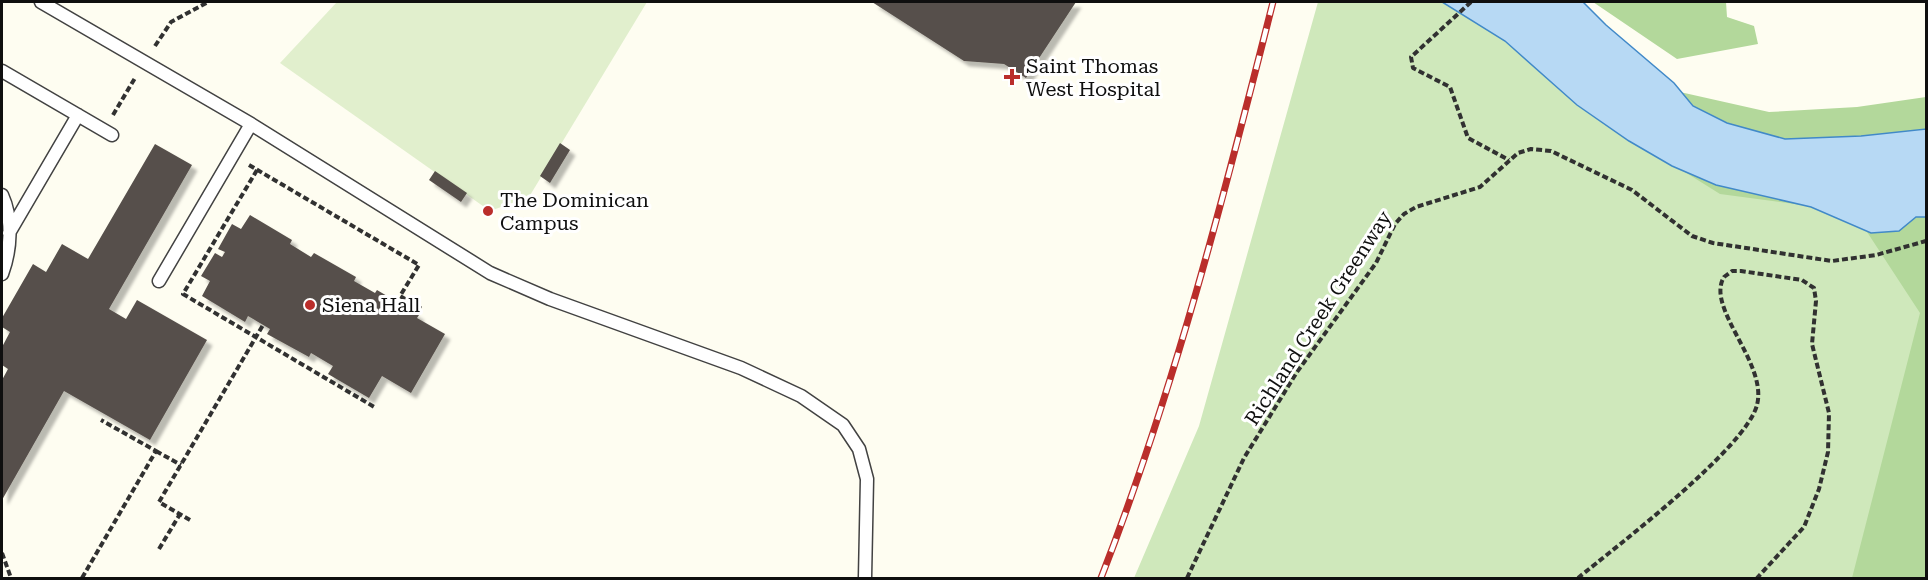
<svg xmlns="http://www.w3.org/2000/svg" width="1928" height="580" viewBox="0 0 1928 580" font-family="'Roboto Serif',serif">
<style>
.green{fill:#cfe8bb}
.forest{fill:#b3d89b}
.pitch{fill:#e1efcd}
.water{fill:#b7d9f4;stroke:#4189c8;stroke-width:1.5}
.building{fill:#57504b;filter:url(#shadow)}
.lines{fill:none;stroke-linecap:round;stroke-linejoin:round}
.service-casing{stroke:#424242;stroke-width:15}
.path{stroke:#313131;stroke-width:4;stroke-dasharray:6 3;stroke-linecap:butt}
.service{stroke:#fff;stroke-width:12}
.rail-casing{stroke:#ba2e2b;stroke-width:7}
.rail{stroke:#fff;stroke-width:4.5;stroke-dasharray:14;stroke-linecap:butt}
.poi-dot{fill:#ba2e2b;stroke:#fff;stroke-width:2}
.labels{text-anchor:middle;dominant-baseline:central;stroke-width:6;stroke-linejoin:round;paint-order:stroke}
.poi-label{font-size:20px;fill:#0f0f0f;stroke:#fff;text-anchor:start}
.street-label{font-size:20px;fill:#0f0f0f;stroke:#fff}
</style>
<defs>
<filter id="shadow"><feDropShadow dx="5.5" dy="5.5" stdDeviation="1.5" flood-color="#0004"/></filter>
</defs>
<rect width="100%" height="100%" fill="#fefdf1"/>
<path class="green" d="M1318,2H1442L1505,41L1577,105L1629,141L1672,166L1716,185L1811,207L1871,233L1926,217V578H1134L1199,426Z"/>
<path class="forest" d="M1593,2H1726L1727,17L1754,26L1758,44L1677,59Z
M1680,92L1769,112L1857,107L1926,97V578H1852L1920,313L1854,212L1720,194L1637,142Z"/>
<path class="pitch" d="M337,2H647L529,197L490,211L280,63Z"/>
<path class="water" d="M1442,2H1583L1606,25L1674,83L1693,106L1727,123L1785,139L1861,136L1926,129V217H1916L1899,231L1871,233L1811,207L1716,185L1672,166L1629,141L1577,105L1505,41Z"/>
<path class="building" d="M872,2H1076L1026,78L1004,64L964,61Z
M560,143L570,150L550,183L540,176Z
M155,144L192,165L109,309L126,319L137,300L207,340L150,440L64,391L2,500V380L8,369L2,365V347L10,332L2,327V318L33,264L46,272L62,244L88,259Z
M435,171L467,193L461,202L429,180Z
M250,215L292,240L290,244L311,257L314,253L356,277L354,281L375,293L377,290L419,315L417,318L445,334L411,393L382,376L369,398L328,374L333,366L311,353L309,357L267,334L270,329L248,316L245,322L202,296L210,281L201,276L215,253L222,257L225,252L218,249L232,224L241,229Z"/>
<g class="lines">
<g class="service-casing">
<path id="service" d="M41,2L251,124L490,273L550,299L741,368L801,396L843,425L859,449L867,479L865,578
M2,71L112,135
M2,195C13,219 11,250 2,274
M9,233L78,115
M159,281L251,124"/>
</g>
<path class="path" d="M1471,2L1411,57L1413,68L1450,87L1468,138L1509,160
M155,46L171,22L208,2
M113,115L135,78
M249,165L419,265L400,296L422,309
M257,170L183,294L376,408
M156,451L181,465
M190,520L159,502L263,325
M159,549L180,514
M2,553L11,578
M82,578L156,451L101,420
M1187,578L1244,458L1297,372L1376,263L1395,224L1404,214L1416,207L1480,187L1518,153L1531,149L1551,151L1632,190L1692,236L1713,243L1832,261L1876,255L1926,241
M1578,578C1617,546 1746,448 1757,405C1768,363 1705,308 1724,277L1732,271H1741L1802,280L1814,288L1816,301L1812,344L1829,413L1828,452L1819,489L1804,527L1757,578"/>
<use href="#service" class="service"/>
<g class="rail-casing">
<path id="rail" d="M1101,578C1174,391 1224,196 1273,2"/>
</g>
<use href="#rail" class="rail"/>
</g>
<g class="poi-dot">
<path d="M1009 68h6v6h6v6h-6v6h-6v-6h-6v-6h6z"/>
<circle cx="488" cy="211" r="6"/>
<circle cx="310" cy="305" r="6"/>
</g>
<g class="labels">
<g class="poi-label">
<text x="1026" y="66">Saint Thomas<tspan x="1026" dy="23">West Hospital</tspan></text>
<text x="500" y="200">The Dominican<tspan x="500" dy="23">Campus</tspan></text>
<text x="322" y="305">Siena Hall</text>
</g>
<g class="street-label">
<text transform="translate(1318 318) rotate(-57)">Richland Creek Greenway</text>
</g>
</g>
<rect width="1928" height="580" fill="none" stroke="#0f0f0f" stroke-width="6"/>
</svg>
